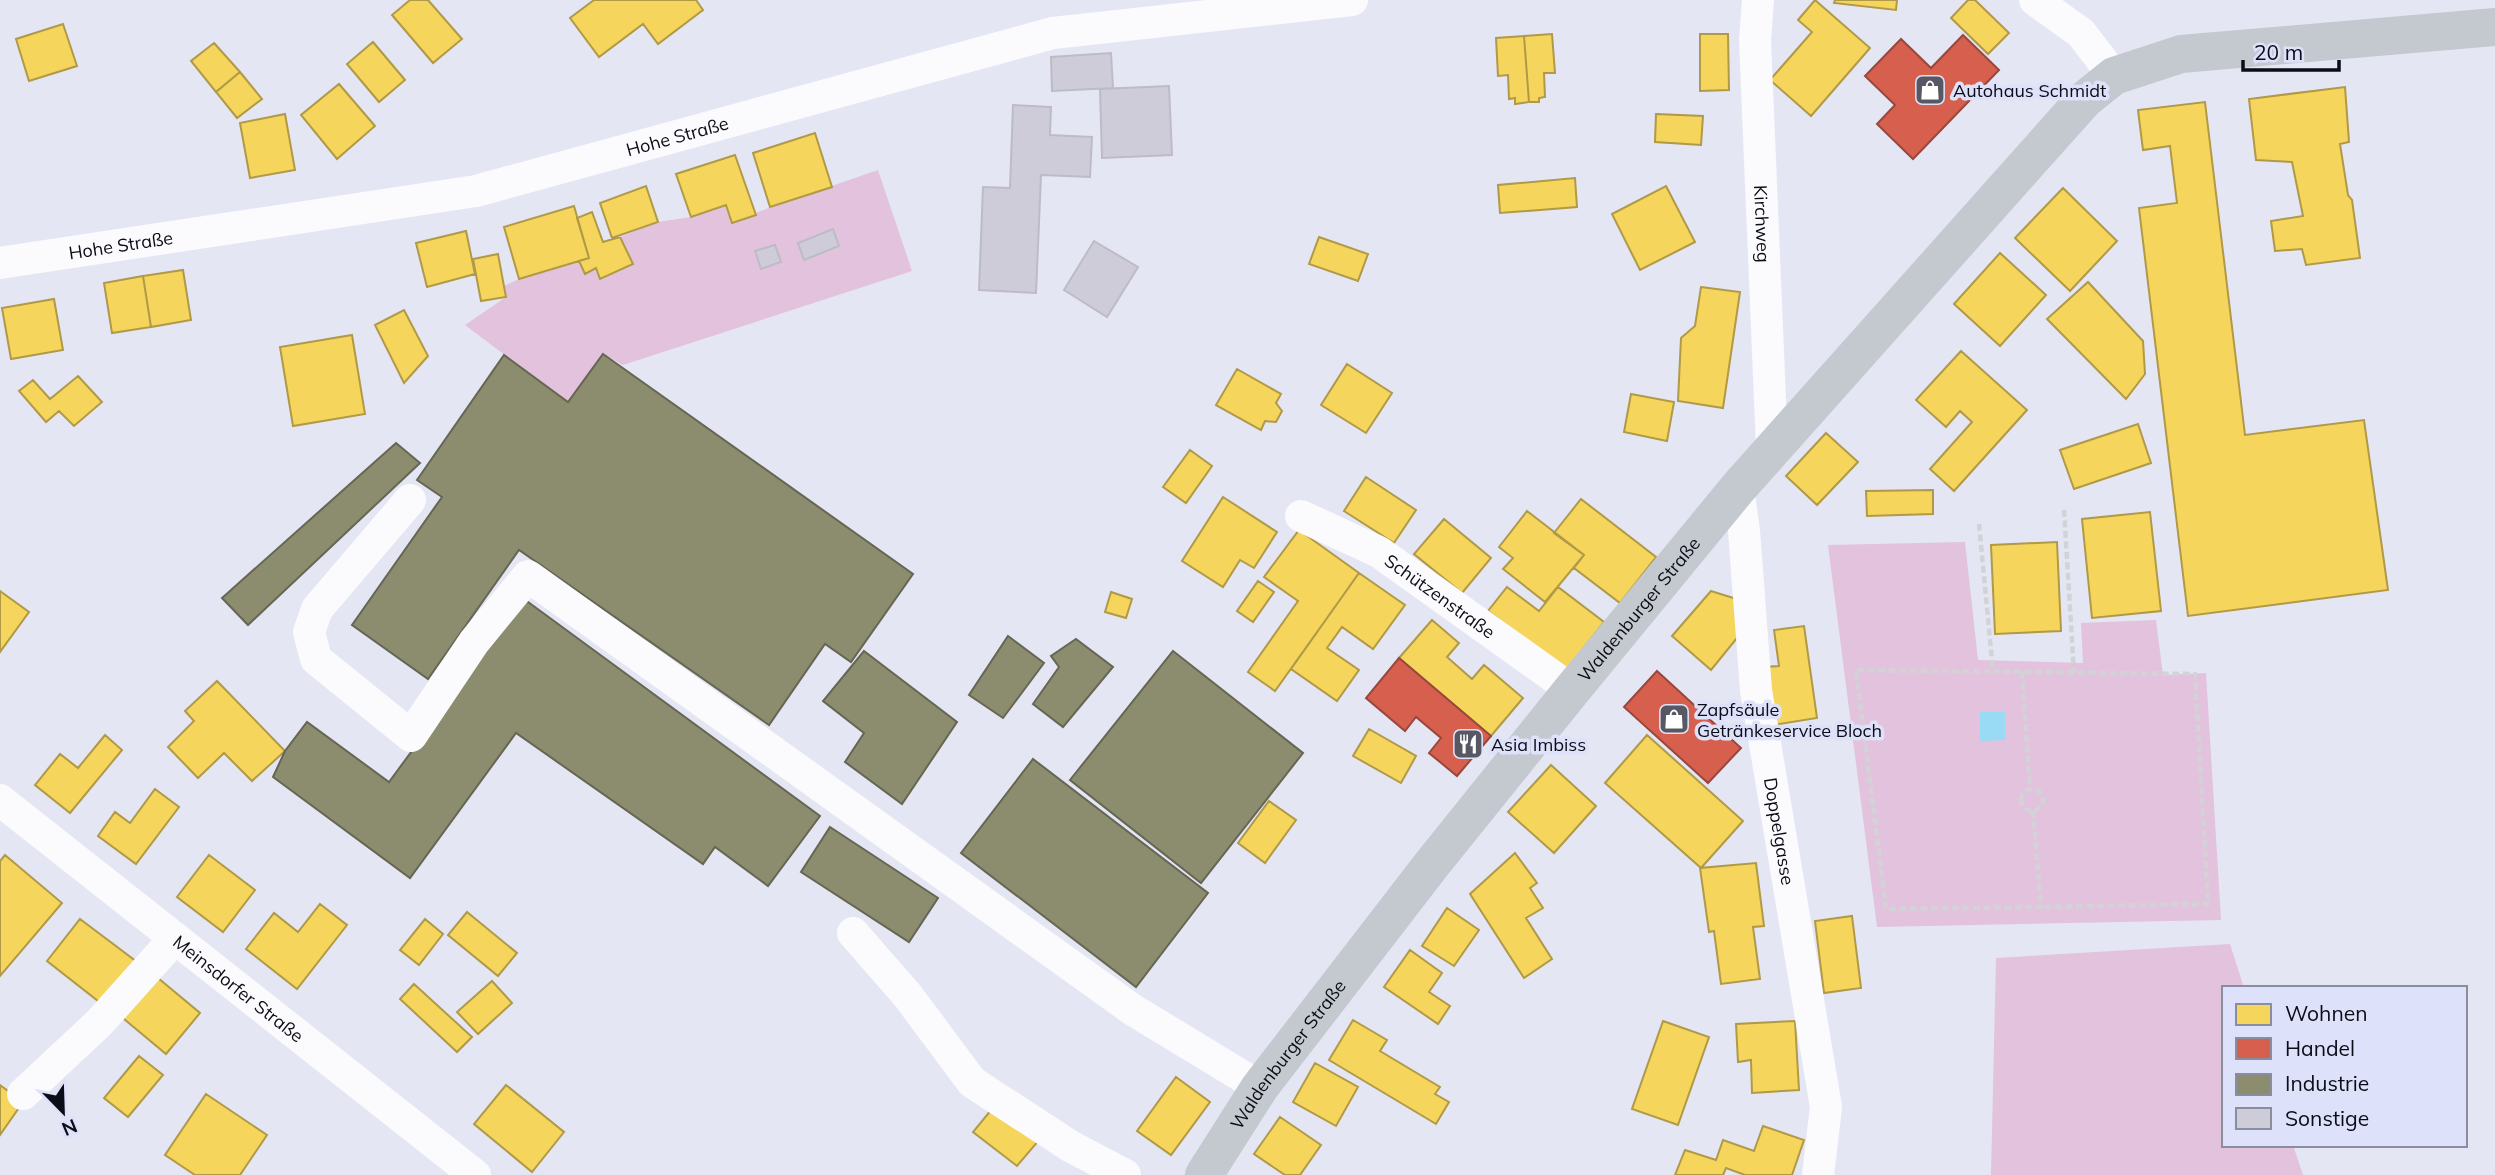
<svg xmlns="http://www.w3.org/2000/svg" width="2495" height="1175" viewBox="0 0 2495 1175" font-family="Mulish,sans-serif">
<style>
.green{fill:#e2c2dd}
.water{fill:#99daf4}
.homes{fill:#f6d55c;stroke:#b09947;stroke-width:2}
.shops{fill:#d6604d;stroke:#99473d;stroke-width:2}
.industry{fill:#8c8c6e;stroke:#666654;stroke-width:2}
.building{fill:#ceccd8;stroke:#bdbbc6;stroke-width:2}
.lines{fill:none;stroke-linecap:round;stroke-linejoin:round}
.path{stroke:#d3d3d7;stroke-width:4.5;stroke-dasharray:7 3.5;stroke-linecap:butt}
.minor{stroke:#fbfbfd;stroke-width:32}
.major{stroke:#c4c8cf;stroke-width:38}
.labels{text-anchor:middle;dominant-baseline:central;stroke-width:7;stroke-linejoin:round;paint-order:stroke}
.poi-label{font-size:18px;fill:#0c0c17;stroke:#dee1fa;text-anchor:start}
.street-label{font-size:18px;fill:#0c0c17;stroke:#dee1fa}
</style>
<rect width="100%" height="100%" fill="#e4e6f4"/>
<path class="green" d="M878,170L912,271L623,365L603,354L568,402L465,325L506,297L504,286L519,279L579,261L585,274L596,268L601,279L633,265L620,237L658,222L691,217L726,205L732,223L771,207Z
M1965,542L1978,660L2083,663L2081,623L2156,620L2163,675L2206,673L2221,920L1877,927L1828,545Z
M2230,944L2244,988H2224V1145H2293L2303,1175H1991L1996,958Z"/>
<path class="water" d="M1980,712H2005V740L1980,741Z"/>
<path class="homes" d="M410,0H428L462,39L433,63L392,15Z
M594,0H696L703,10L658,44L643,24L599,57L570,18Z
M1815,0L1870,48L1811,116L1770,80L1812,32L1798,20Z
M1835,0H1897L1896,10L1834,3Z
M1968,0H1975L2009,33L1988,54L1951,18Z
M63,24L77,66L29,81L16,39Z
M1552,34L1555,73H1544L1545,97L1539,98V102H1529L1524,36Z
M1700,34H1728L1729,90L1700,91Z
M1524,36L1529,102L1515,104V98L1509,99L1508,75L1498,76L1496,38Z
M373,42L405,80L379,102L347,64Z
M214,43L240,72L216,92L191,61Z
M240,72L262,99L237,118L216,92Z
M339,84L375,126L337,159L301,115Z
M2345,87L2349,142L2340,144L2348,195L2352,200L2360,258L2306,265L2302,249L2275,251L2271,221L2303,216L2292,162L2256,160L2249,99Z
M2205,102L2245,435L2364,420L2388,590L2188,616L2139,208L2177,203L2170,146L2143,150L2138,110Z
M285,114L295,170L250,178L240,123Z
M1656,114L1703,116L1701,145L1655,142Z
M815,133L832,187L770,207L753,153Z
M735,155L756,215L732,223L726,205L691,217L676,174Z
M1575,178L1577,207L1500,213L1498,185Z
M646,186L658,222L612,238L600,203Z
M1666,186L1695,242L1640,270L1612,214Z
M2063,188L2117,241L2070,291L2015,238Z
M574,206L589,258L519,279L504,227Z
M592,212L603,242L620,237L633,264L600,279L596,268L585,274L579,261L589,258L577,218Z
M466,231L475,274L427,287L416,243Z
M1319,237L1368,254L1358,281L1309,264Z
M2000,253L2046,295L2000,346L1954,304Z
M498,254L506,297L481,301L473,259Z
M183,270L191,320L151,327L143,276Z
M143,276L151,327L112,333L104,283Z
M2088,282L2143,341L2145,374L2126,399L2047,319Z
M1701,287L1740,292L1723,408L1678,401L1681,338L1695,326Z
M54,299L63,350L11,359L2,308Z
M404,310L428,356L404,383L375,325Z
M352,335L365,414L293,426L280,347Z
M1961,351L2027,410L1954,491L1930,469L1972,422L1960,411L1946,427L1916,400Z
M1347,364L1392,393L1366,433L1321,405Z
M1237,369L1281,394L1276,403L1282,411L1276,422L1265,421L1261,430L1216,405Z
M78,376L102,402L74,426L59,411L46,422L19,391L33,380L50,399Z
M1631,394L1674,402L1667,441L1624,432Z
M2138,424L2151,463L2074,489L2060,450Z
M1826,433L1858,462L1817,505L1786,476Z
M1190,450L1212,466L1186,503L1163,487Z
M1366,477L1416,510L1394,543L1344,511Z
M1933,490V514L1867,516L1866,491Z
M1223,497L1277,532L1254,568L1240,560L1223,587L1182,561Z
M1581,499L1656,557L1620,603L1574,568L1584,555L1554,533Z
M1527,511L1584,555L1545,602L1503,569L1513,558L1499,547Z
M2150,512L2161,611L2092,618L2082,519Z
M1444,519L1491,558L1462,593L1414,554Z
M1299,530L1359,573L1275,691L1248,672L1298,601L1264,577Z
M2057,542L2061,631L1995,634L1991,545Z
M1359,573L1405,605L1373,649L1342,627L1327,648L1359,670L1337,701L1291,669Z
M1258,581L1274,592L1253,622L1237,611Z
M1507,587L1539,611L1558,587L1604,622L1566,670L1488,611Z
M0,591L29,612L0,652Z
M1711,591L1743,601L1746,627L1711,670L1672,636Z
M1111,592L1132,599L1126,618L1105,612Z
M1432,620L1459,643L1447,657L1472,679L1484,665L1523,698L1491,736L1399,658Z
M1804,626L1817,718L1773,725L1765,667L1779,666L1774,630Z
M217,681L285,751L252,781L224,753L198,778L168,747L194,721L185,711Z
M1369,729L1416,756L1401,783L1353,756Z
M105,735L122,750L70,813L35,785L60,754L78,768Z
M1647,735L1743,821L1701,868L1605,783Z
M1551,765L1596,806L1554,853L1508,812Z
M155,789L179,807L136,864L98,836L115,812L130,823Z
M1269,801L1296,820L1265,863L1238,843Z
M1515,853L1537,883L1530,888L1543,908L1526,918L1552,959L1524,978L1470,894Z
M5,855L62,903L0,976V861Z
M209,855L255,890L223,932L177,897Z
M1756,863L1764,926L1753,927L1760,979L1721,984L1714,931L1709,932L1700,868Z
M320,904L347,925L297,989L246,949L274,913L298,932Z
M1447,908L1479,930L1454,966L1422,946Z
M467,912L517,953L498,976L448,935Z
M1852,916L1861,988L1824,993L1815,921Z
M80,919L141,965L107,1008L47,961Z
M425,919L443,934L419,965L400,950Z
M1410,950L1442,973L1429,992L1450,1006L1438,1024L1384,987Z
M152,973L200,1013L166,1054L118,1014Z
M492,981L512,1003L478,1034L457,1012Z
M414,984L472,1037L457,1052L400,999Z
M1353,1020L1387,1040L1380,1051L1440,1087L1435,1094L1449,1102L1436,1124L1329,1060Z
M1663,1021L1709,1037L1678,1125L1632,1109Z
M1795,1021L1799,1090L1752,1093L1751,1060L1738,1062L1736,1024Z
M139,1056L163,1075L128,1117L104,1098Z
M1315,1063L1358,1087L1336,1126L1293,1102Z
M1176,1077L1210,1102L1171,1155L1137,1131Z
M0,1085L23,1102L0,1135Z
M506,1085L564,1132L532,1172L474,1124Z
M206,1094L267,1135L240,1175H195L165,1155Z
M996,1104L1040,1139L1017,1166L973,1132Z
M1280,1117L1321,1145L1300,1175H1285L1254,1154Z
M1763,1126L1804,1140L1792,1175H1745L1726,1168L1723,1175H1675L1685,1150L1716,1160L1723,1140L1754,1151Z"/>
<path class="shops" d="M1963,35L1999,70L1913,159L1877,124L1895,105L1865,76L1901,39L1931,68Z
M1399,658L1491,736L1457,776L1429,753L1441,738L1416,717L1405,731L1366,698Z
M1657,671L1741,748L1708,783L1624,707Z"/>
<path class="industry" d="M603,354L913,574L851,662L825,644L769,725L519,550L428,679L352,625L442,497L417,480L504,355L568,402Z
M396,443L420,463L248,625L222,598Z
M524,599L820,816L768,886L715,847L703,864L516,733L410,878L273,777L285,751L307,722L389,782Z
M1008,636L1044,663L1003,718L969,695Z
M1076,639L1113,667L1063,727L1033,704L1059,667L1051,656Z
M864,651L957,722L902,804L845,762L864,733L823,701Z
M1173,651L1303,753L1201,883L1070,780Z
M1033,759L1208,893L1136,987L961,853Z
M830,827L938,898L909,942L801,872Z"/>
<path class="building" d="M1111,53L1113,88L1052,91L1051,57Z
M1169,86L1172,155L1102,158L1100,89Z
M1013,105L1051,107L1050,135L1092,137L1090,177L1041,175L1036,293L979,290L983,187L1010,188Z
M833,229L839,246L804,260L798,243Z
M1094,241L1138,267L1107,317L1064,290Z
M775,245L781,262L761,269L755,251Z"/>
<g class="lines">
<path class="path" d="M2064,510L2074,673
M1979,524L1993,671
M2022,672L2030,789
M2021 800a11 11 0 1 1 22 0a11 11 0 1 1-22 0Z
M2033,811L2041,907L1886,909L1856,670L2195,674L2208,904L2041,907"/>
<g class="minor">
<path id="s1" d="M1758,0L1755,40L1772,448"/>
<path d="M2035,0L2081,33L2114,76"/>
<path id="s2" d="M0,263L476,191L1053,33L1352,0"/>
<path id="s3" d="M1738,488L1744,531L1756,690L1826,1107L1818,1175"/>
<path d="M410,500L317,609L309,632L316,659L411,736L474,642L528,576L1133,1010L1260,1087"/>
<path id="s4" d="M1301,516L1379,552L1572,690"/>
<path id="s5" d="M0,800L475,1175"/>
<path d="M853,933L908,996L972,1082L1070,1146L1125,1175"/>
<path d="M23,1094L100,1022L175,938"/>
</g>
<path class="major" id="s6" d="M1204,1175L1260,1087L1432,864L1572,690L1738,488L2084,100L2114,76L2181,54L2495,27"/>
</g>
<defs>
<g id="shop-square" transform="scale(1.575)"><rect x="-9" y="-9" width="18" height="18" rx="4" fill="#585864" stroke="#dee1fa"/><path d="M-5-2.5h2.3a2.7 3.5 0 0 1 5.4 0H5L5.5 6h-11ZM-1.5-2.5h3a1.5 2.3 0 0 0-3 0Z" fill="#fff"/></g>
<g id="restaurant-square" transform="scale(1.575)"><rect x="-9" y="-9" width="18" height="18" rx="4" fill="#585864" stroke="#dee1fa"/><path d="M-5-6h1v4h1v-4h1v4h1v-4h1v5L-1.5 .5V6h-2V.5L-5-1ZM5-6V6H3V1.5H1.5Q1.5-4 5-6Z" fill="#fff"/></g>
</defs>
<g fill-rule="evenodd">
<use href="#shop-square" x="1930" y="90"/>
<use href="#shop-square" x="1674" y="719"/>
<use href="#restaurant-square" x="1468" y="744"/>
</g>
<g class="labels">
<g class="poi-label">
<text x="1953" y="90">Autohaus Schmidt</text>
<text x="1697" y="709">Zapfsäule<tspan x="1697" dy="21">Getränkeservice Bloch</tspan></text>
<text x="1491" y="744">Asia Imbiss</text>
</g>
<g class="street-label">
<text stroke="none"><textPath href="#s2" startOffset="690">Hohe Straße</textPath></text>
<text stroke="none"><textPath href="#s1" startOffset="224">Kirchweg</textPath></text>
<text stroke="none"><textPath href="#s2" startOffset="122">Hohe Straße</textPath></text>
<text stroke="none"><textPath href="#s4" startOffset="161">Schützenstraße</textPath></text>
<text stroke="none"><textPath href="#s6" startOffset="714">Waldenburger Straße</textPath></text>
<text stroke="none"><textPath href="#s3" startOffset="346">Doppelgasse</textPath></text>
<text stroke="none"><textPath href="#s5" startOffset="304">Meinsdorfer Straße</textPath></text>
<text stroke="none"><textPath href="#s6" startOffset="147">Waldenburger Straße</textPath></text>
</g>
</g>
<rect x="2222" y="986" width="245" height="161" fill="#dee1fa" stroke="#8a8c9f" stroke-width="2"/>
<rect x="2236" y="1004" width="35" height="21" fill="#f6d55c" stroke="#8a8c9f" stroke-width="2"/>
<text x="2285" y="1021" font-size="21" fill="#0c0c17">Wohnen</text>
<rect x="2236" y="1038" width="35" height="21" fill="#d6604d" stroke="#8a8c9f" stroke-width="2"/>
<text x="2285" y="1056" font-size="21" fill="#0c0c17">Handel</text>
<rect x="2236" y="1074" width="35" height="21" fill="#8c8c6e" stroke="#8a8c9f" stroke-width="2"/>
<text x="2285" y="1091" font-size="21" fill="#0c0c17">Industrie</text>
<rect x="2236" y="1108" width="35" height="21" fill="#ceccd8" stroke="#8a8c9f" stroke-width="2"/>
<text x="2285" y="1126" font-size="21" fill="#0c0c17">Sonstige</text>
<g transform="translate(63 1112) rotate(157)" stroke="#dee1fa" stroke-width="5" paint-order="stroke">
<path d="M0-5L12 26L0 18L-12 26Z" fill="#0c0c17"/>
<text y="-10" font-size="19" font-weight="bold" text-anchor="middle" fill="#0c0c17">N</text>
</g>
<path d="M2243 60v10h96v-10" fill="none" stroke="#0c0c17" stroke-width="3.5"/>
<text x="2254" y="60" font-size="21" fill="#0c0c17" stroke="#dee1fa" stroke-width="5" paint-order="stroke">20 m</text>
</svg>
